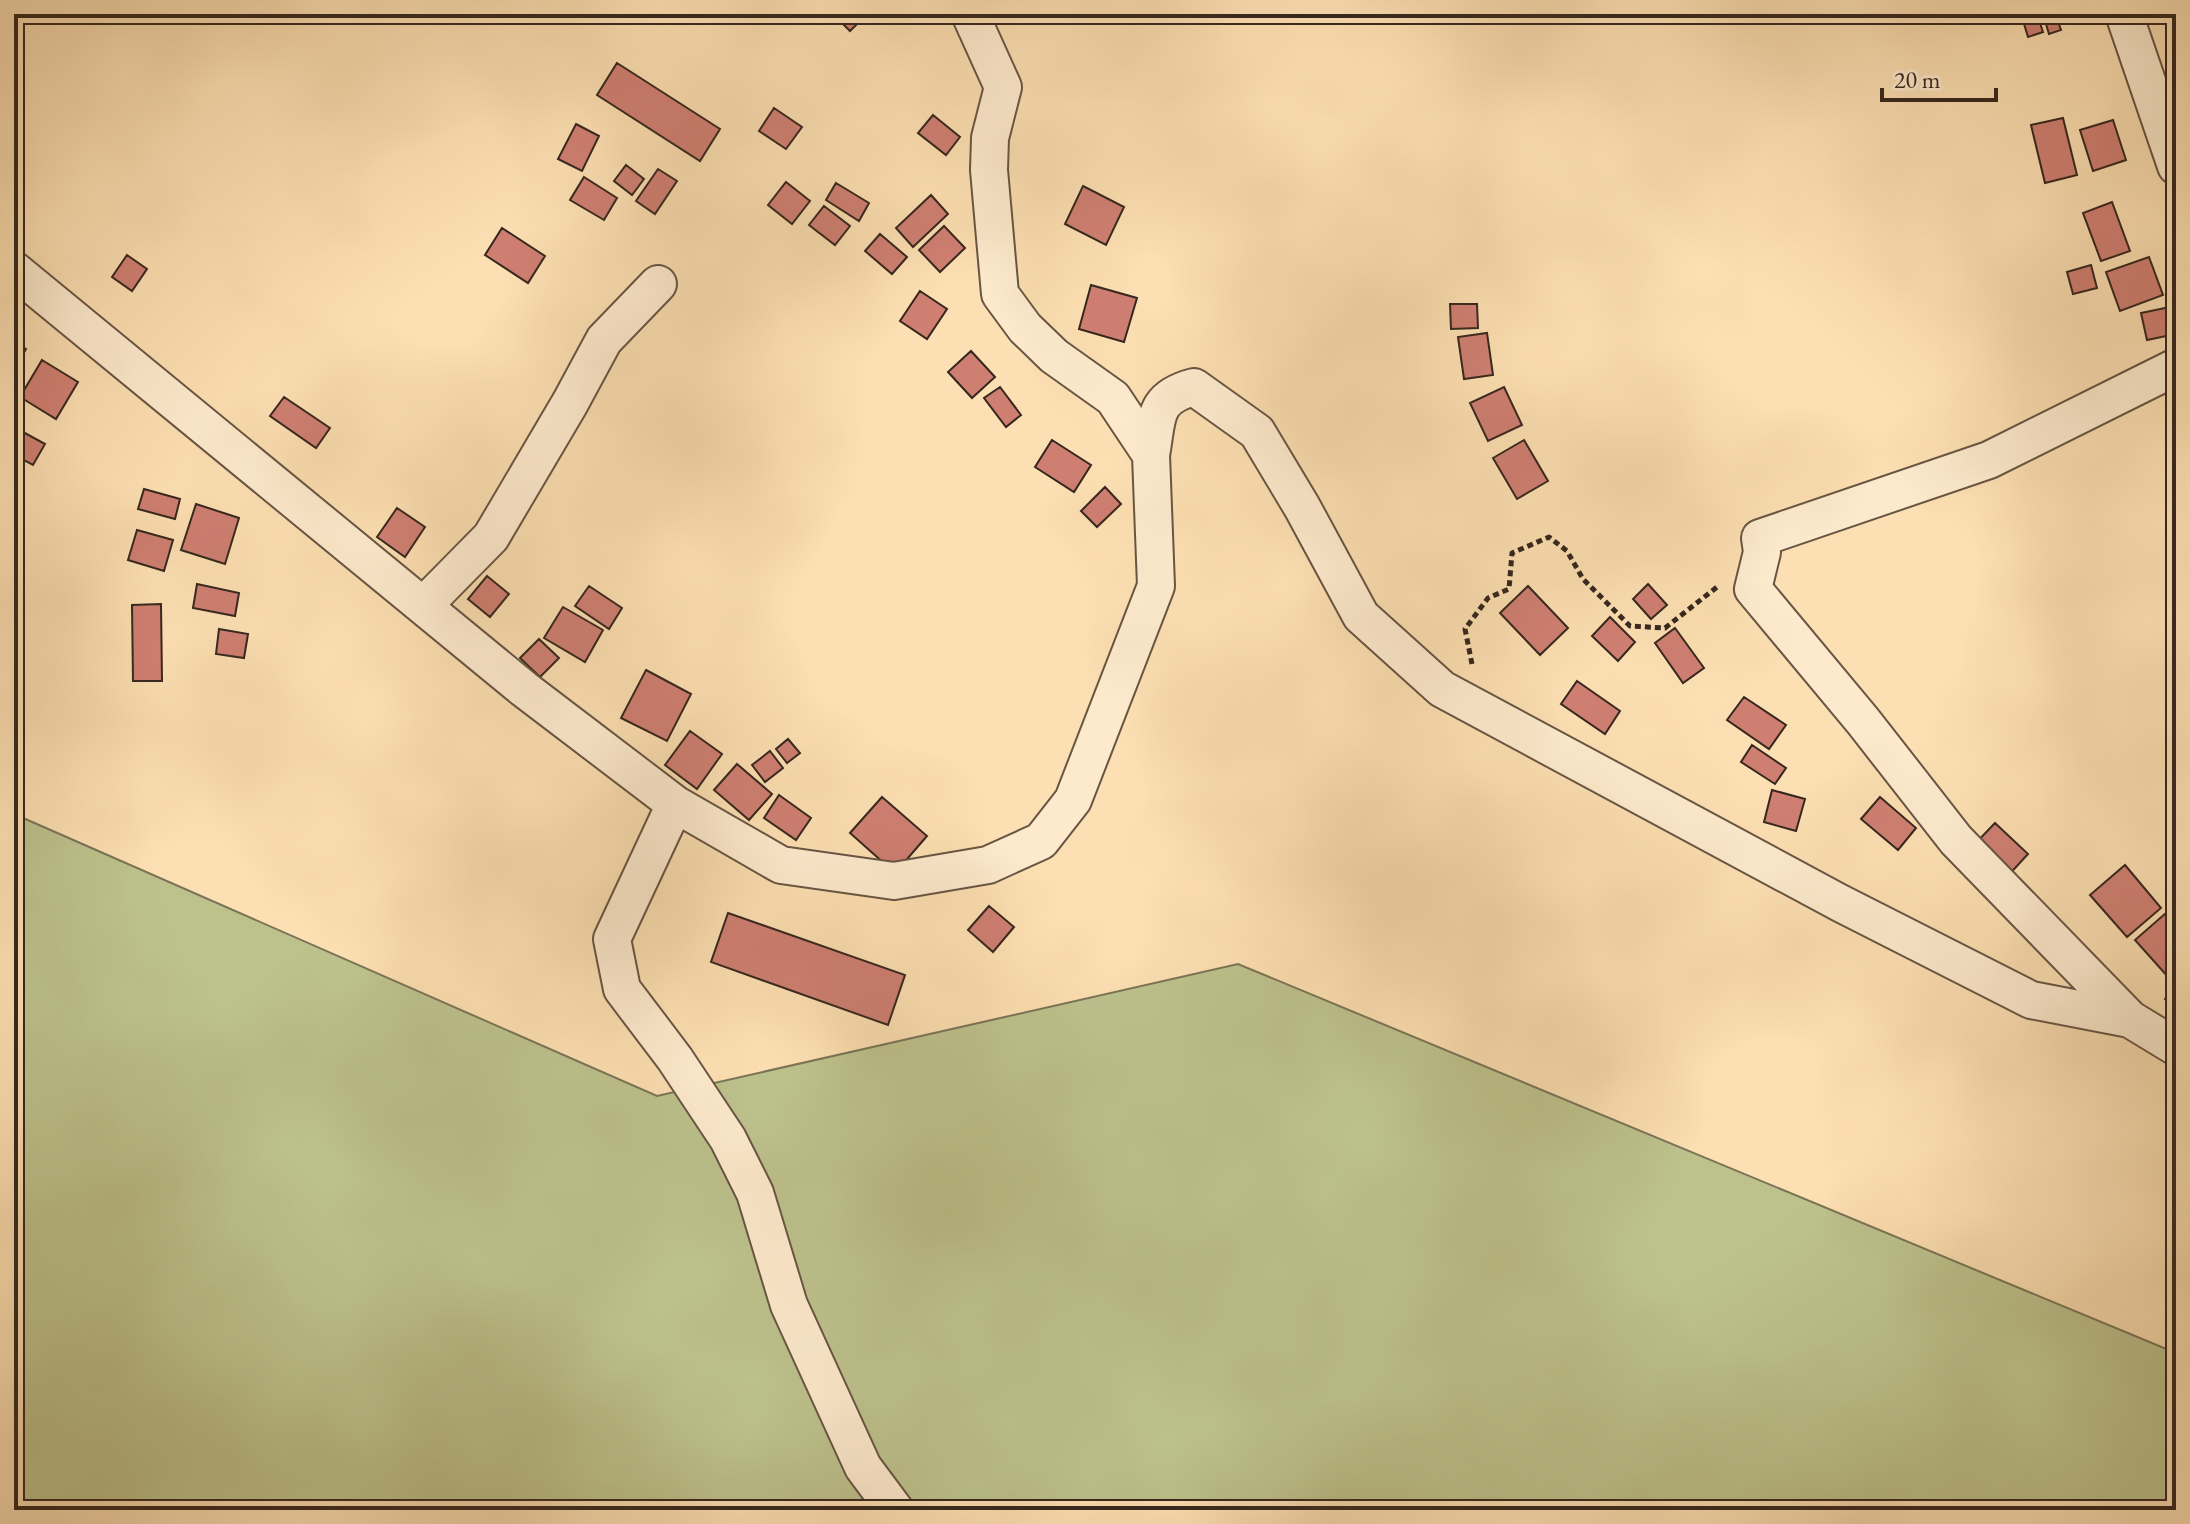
<svg xmlns="http://www.w3.org/2000/svg" width="2190" height="1524" viewBox="0 0 2190 1524" font-family="'EB Garamond',serif">
<style>
.green{fill:#bdc28d;stroke:#7a7456;stroke-width:2}
.building{fill:#cf7f72;stroke:#36271e;stroke-width:2}
.lines{fill:none;stroke-linecap:round;stroke-linejoin:round}
.street-casing{stroke:#685543;stroke-width:40}
.path{stroke:#36271e;stroke-width:5;stroke-dasharray:6 4;stroke-linecap:butt}
.street{stroke:#fdeacd;stroke-width:36}
</style>
<rect width="100%" height="100%" fill="#fcdfb2"/>
<filter id="stains"><feTurbulence type="fractalNoise" baseFrequency=".0025" numOctaves="4"/><feColorMatrix values="0 0 0 0 .2 0 0 0 0 .09 0 0 0 0 .02 0 0 0 .5 -.17"/></filter>
<radialGradient id="worn" r=".72"><stop offset=".6" stop-color="#630" stop-opacity="0"/><stop offset="1" stop-color="#630" stop-opacity=".3"/></radialGradient>
<path class="green" d="M14,814L657,1096L1238,964L2176,1353V1510H14Z"/>
<path class="building" d="M833,14H867L850,31Z
M2021,14H2037L2043,32L2028,37Z
M2043,14H2055L2061,30L2049,34Z
M617,63L720,129L700,161L597,95Z
M774,108L802,127L786,149L759,131Z
M933,115L960,137L946,155L918,133Z
M2063,118L2077,175L2045,183L2031,125Z
M2113,120L2126,160L2093,171L2080,130Z
M576,124L599,136L582,171L558,159Z
M626,165L644,179L632,195L614,181Z
M658,169L677,181L655,214L636,201Z
M584,177L617,198L604,220L570,200Z
M786,182L810,201L792,224L768,205Z
M836,183L869,203L859,221L826,200Z
M1083,186L1124,207L1106,245L1065,224Z
M931,195L948,214L913,247L896,228Z
M2112,202L2130,251L2101,261L2083,213Z
M824,206L850,226L835,245L809,225Z
M944,226L965,248L940,272L919,250Z
M502,228L545,256L528,283L485,255Z
M880,234L907,257L892,274L865,251Z
M127,255L147,269L132,291L112,277Z
M2149,257L2163,295L2120,311L2106,272Z
M2091,265L2097,288L2073,294L2067,272Z
M1091,285L1137,298L1124,342L1079,329Z
M920,291L947,309L927,339L900,321Z
M1450,304H1477L1478,328L1451,329Z
M2170,307L2176,334L2147,340L2141,313Z
M1487,333L1493,375L1464,379L1458,337Z
M14,342L26,349L14,369Z
M971,351L995,377L972,398L948,372Z
M42,360L78,382L56,419L20,397Z
M1000,387L1021,415L1006,427L984,398Z
M1504,387L1522,425L1488,441L1470,403Z
M284,397L330,428L316,448L270,416Z
M23,432L45,444L33,465L14,455V449Z
M1052,440L1091,465L1074,492L1035,467Z
M1524,440L1548,481L1517,499L1493,458Z
M1105,487L1121,504L1097,527L1081,511Z
M144,489L180,499L175,519L138,509Z
M196,504L239,518L225,564L181,550Z
M397,508L425,527L405,557L377,537Z
M137,530L173,540L164,571L128,560Z
M487,576L509,594L490,617L468,599Z
M197,584L239,593L235,616L193,608Z
M1648,584L1667,605L1651,619L1633,599Z
M589,586L622,608L609,629L575,606Z
M1528,586L1568,628L1540,655L1500,613Z
M161,604L162,681H133L132,605Z
M563,607L603,630L585,662L544,638Z
M1610,617L1635,642L1618,661L1592,636Z
M1675,628L1704,668L1683,683L1655,643Z
M219,629L248,634L244,658L216,654Z
M539,639L559,658L540,677L520,658Z
M646,670L691,694L667,741L621,718Z
M1577,681L1620,711L1605,734L1561,704Z
M1744,697L1786,725L1769,749L1727,720Z
M690,731L722,754L697,789L665,765Z
M788,739L800,753L787,763L776,749Z
M1752,745L1786,768L1775,784L1741,762Z
M770,751L783,768L765,782L752,765Z
M737,764L772,794L749,820L714,790Z
M1772,790L1805,799L1796,831L1764,822Z
M779,795L811,818L796,840L764,818Z
M882,797L927,836L895,873L850,833Z
M1880,797L1916,828L1898,850L1861,819Z
M1995,823L2028,854L2005,879L1972,847Z
M2125,865L2161,908L2127,937L2090,895Z
M989,906L1014,927L993,952L968,930Z
M2174,906L2176,909V972L2169,978L2135,940Z
M728,913L905,975L888,1025L711,962Z
M2176,987V1010L2165,999Z"/>
<g class="lines">
<g class="street-casing">
<path id="street" d="M2124,14L2176,166
M14,270L524,689L675,804L781,865L894,881L988,865L1041,841L1073,800L1156,586L1151,455L1113,398L1054,356L1025,328L1000,294L989,170L990,138L1003,87L970,14
M2176,367L1989,460L1760,538L1762,552L1753,589L1863,721L1956,840L2130,1019L2176,1047
M1151,455C1158,418 1152,398 1194,387L1257,432L1302,507L1361,616L1442,689L1840,903L2031,1000L2130,1019
M423,606L491,537L570,403L604,340L658,284
M675,804L612,939L622,989L675,1059L728,1139L755,1193L789,1305L863,1467L895,1510"/>
</g>
<path class="path" d="M1472,664L1465,629L1488,598L1509,589L1512,553L1549,537L1567,551L1583,579L1630,626L1665,628L1717,587"/>
<use href="#street" class="street"/>
</g>
<rect width="2190" height="1524" fill="none" stroke="#fcdfb2" stroke-width="48"/>
<rect x="16" y="16" width="2158" height="1492" fill="none" stroke="#36271e" stroke-width="4"/>
<rect x="24" y="24" width="2142" height="1476" fill="none" stroke="#36271e" stroke-width="2"/>
<path d="M1882 88v12h114v-12" fill="none" stroke="#36271e" stroke-width="4"/>
<text x="1894" y="88" font-size="24" fill="#36271e" stroke="#fdeacd" stroke-width="6" paint-order="stroke">20 m</text>
<rect width="100%" height="100%" filter="url(#stains)"/>
<rect width="100%" height="100%" fill="url(#worn)"/>
</svg>
